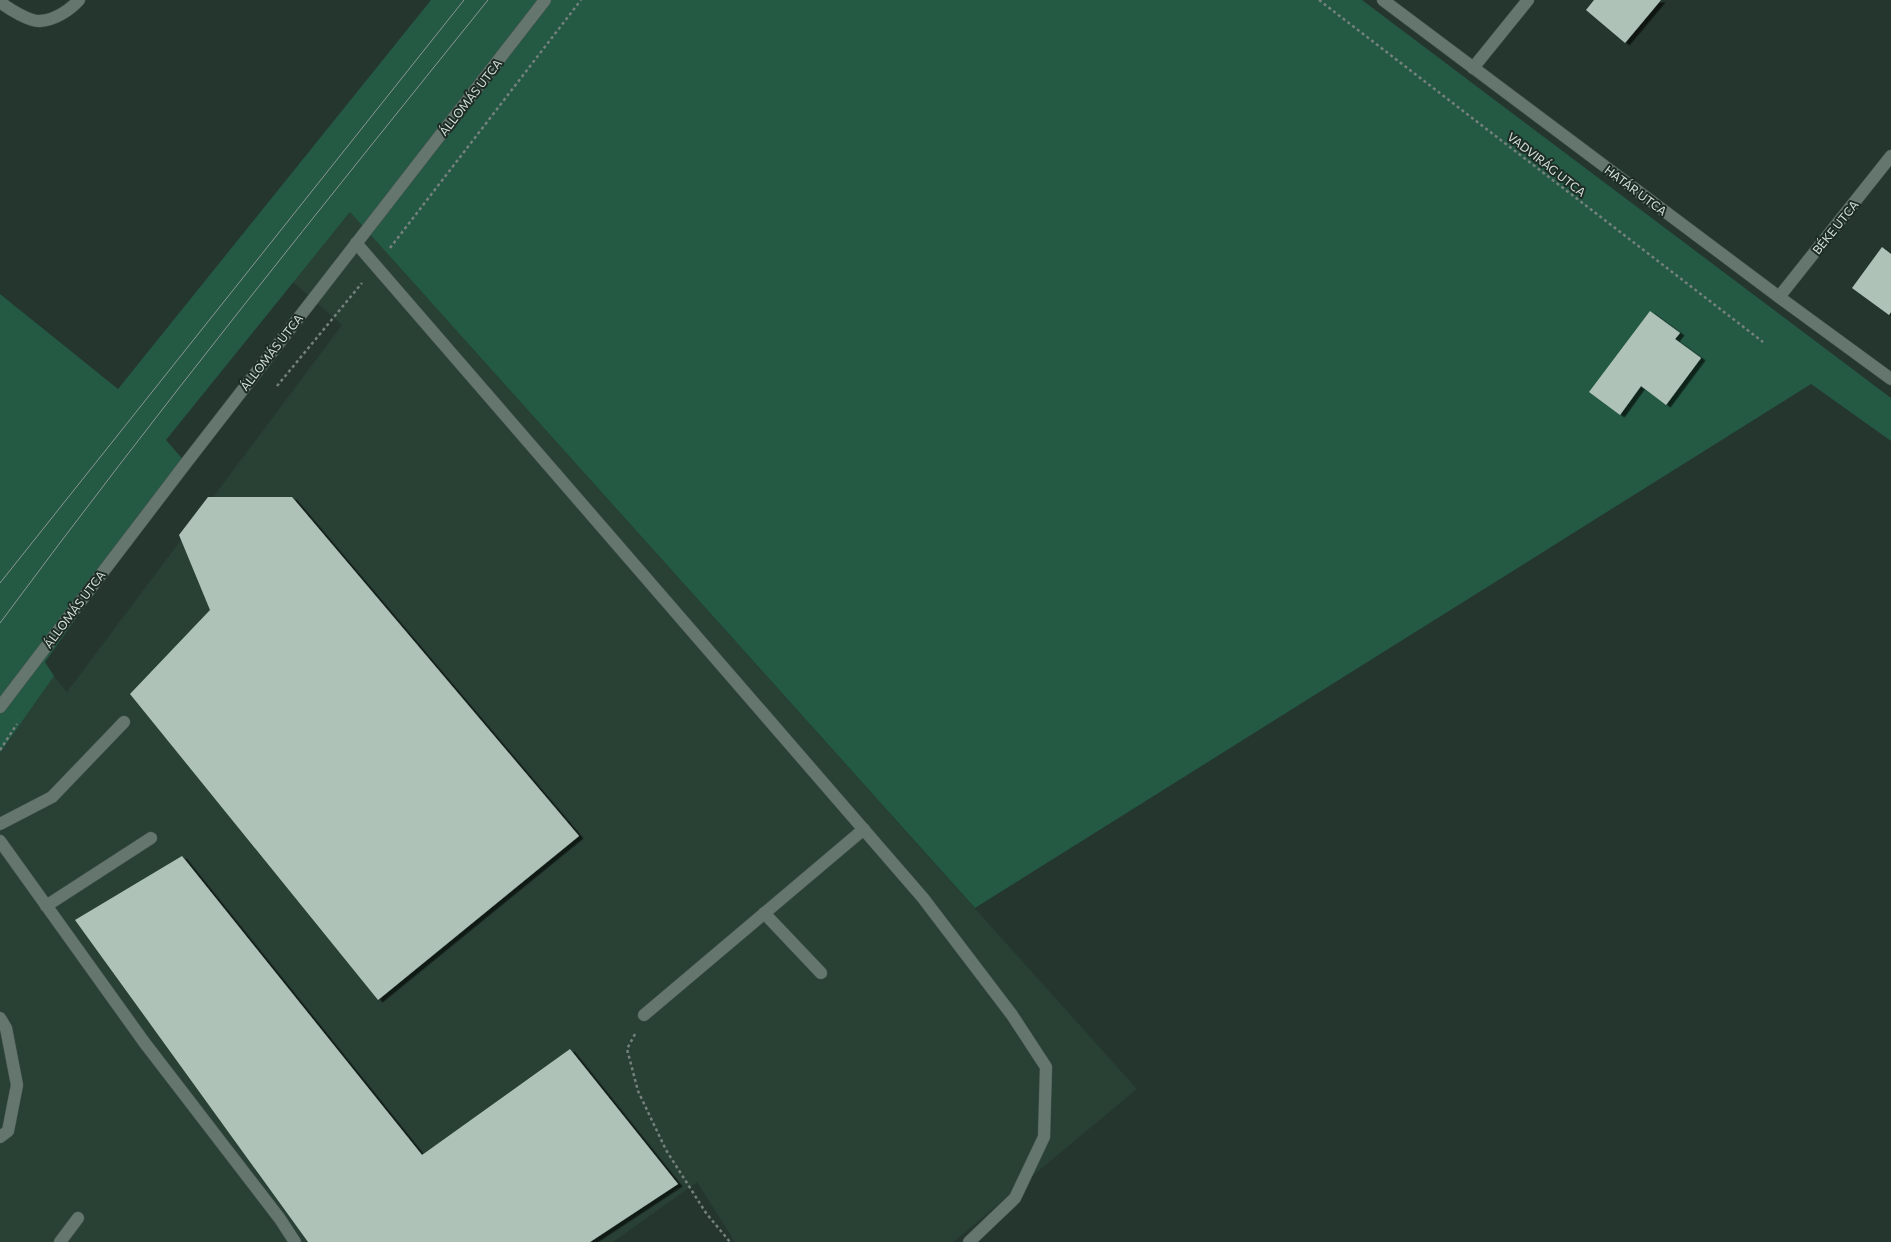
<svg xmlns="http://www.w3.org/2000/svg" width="1891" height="1242" viewBox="0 0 1891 1242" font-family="Commissioner,sans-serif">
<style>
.built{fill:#294035}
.green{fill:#245944}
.building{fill:#aec2b8;filter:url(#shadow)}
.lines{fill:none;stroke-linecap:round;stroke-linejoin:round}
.lane-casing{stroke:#45544d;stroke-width:13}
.street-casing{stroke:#45544d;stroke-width:13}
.secondary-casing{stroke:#45544d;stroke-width:13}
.path{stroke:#74827b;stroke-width:2.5;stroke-dasharray:3 3;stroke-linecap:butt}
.lane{stroke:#64766d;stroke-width:12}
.street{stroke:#64766d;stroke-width:12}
.secondary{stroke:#64766d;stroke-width:12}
.tram{stroke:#8a9791;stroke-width:1}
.labels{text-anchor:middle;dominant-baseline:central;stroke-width:4;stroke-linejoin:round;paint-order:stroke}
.street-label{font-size:12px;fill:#d6e0db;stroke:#1c2c24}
</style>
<defs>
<filter id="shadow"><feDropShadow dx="4.5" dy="2.5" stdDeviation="0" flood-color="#0009"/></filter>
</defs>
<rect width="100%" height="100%" fill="#25362e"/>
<path class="built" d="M350,212L1137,1089L953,1242H735L697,1182L613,1242H0V753L54,676L67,692L342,325L293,282Z"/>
<path class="green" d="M431,0H1362L1891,398V441L1811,384L975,908L350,212L166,440L186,463L45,662L54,676L0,753V294L118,389Z"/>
<path class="building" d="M1594,0H1661L1625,43L1586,10Z
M1882,247L1891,254V312L1889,315L1852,288Z
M1650,311L1680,333L1675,339L1701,358L1666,405L1641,386L1620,415L1589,392Z
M208,497H292L579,836L378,1000L130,694L210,610L179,535Z
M182,856L422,1155L570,1049L678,1184L590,1242H308L75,920Z"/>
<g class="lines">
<g class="lane-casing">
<path id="lane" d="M356,243L923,898L1012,1015L1046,1067L1044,1137L1015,1198L969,1242
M0,824L52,797L124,722
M0,841L144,1042L280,1219L295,1242
M46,906L151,838
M764,913L821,973
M644,1015L864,829
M0,1018L6,1028L17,1085L8,1131L0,1137
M60,1242L78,1218"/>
</g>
<g class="street-casing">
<path id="street" d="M0,2C9,9 30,22 40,21C55,20 70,10 79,0
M1473,68L1528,0
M1779,297L1891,379
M0,707L186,463L545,0"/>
</g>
<g class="secondary-casing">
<path id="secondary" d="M1383,0L1779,297L1891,156"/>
</g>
<path class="path" d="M1319,0L1763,342
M390,248L581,0
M277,386L362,283
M0,750L17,724
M635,1034L627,1049L638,1091L666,1150L706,1213L730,1242"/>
<use href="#lane" class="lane"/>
<use href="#street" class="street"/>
<use href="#secondary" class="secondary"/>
<path class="tram" d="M0,583L464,0
M0,623C157,411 323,205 488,0"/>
</g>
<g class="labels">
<g class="street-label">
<text transform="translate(470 97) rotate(-52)">ÁLLOMÁS UTCA</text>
<text transform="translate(1547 164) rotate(38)">VADVIRÁG UTCA</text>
<text transform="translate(1636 190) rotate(37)">HATÁR UTCA</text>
<text transform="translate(1835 227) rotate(-51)">BÉKE UTCA</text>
<text transform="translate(271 352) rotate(-52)">ÁLLOMÁS UTCA</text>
<text transform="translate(74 609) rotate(-53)">ÁLLOMÁS UTCA</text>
</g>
</g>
</svg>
